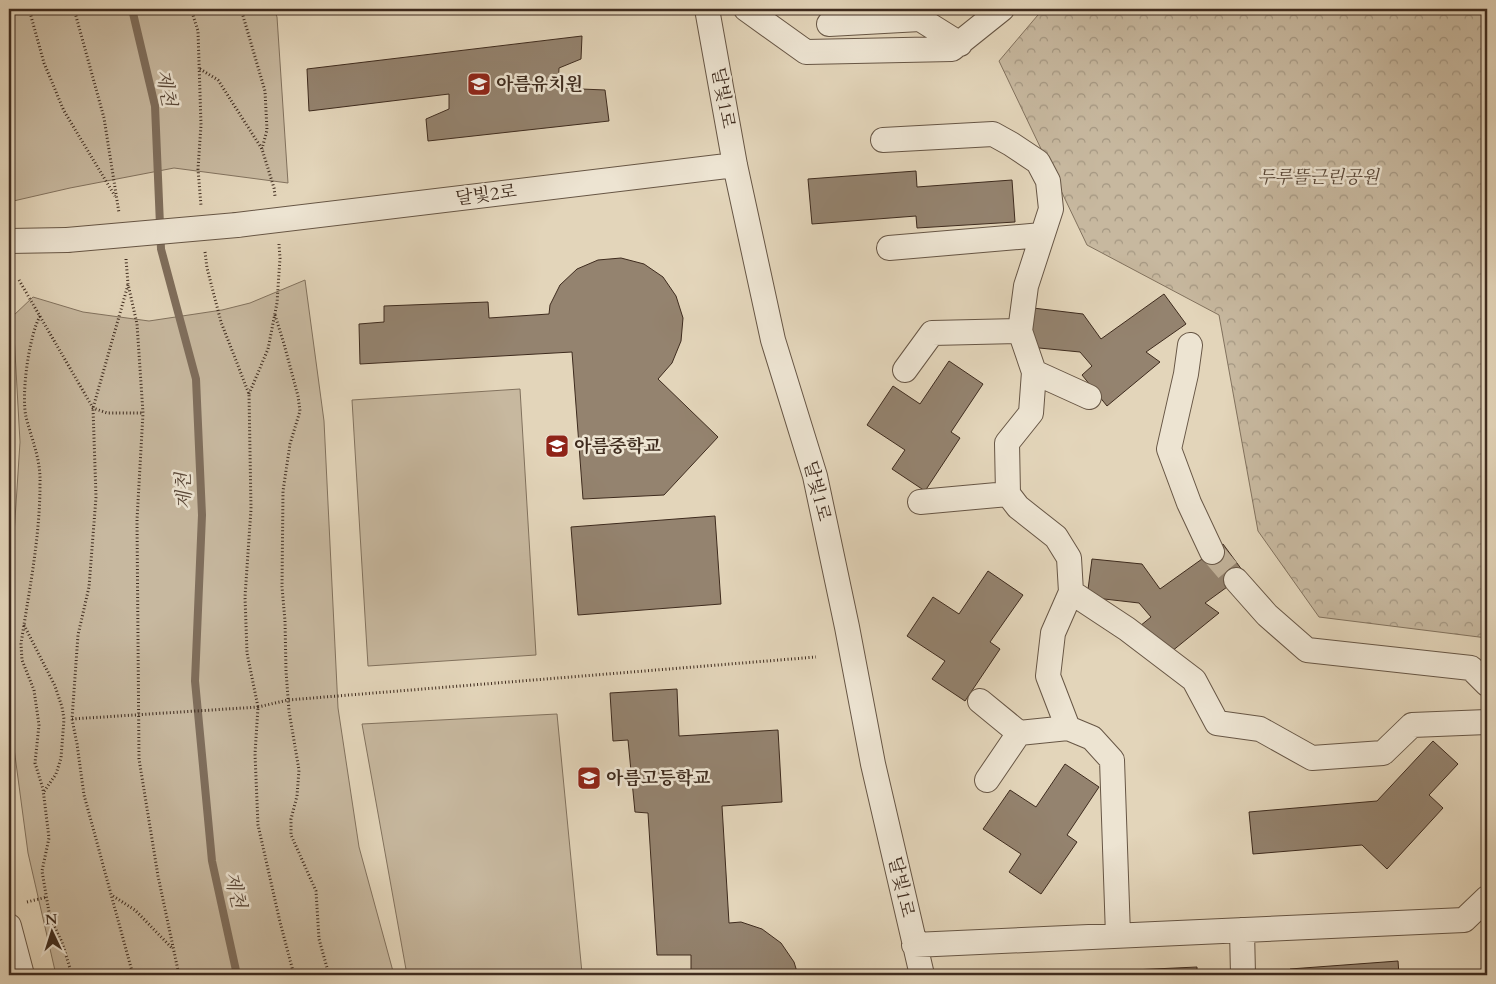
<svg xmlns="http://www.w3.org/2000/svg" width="1496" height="984" viewBox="0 0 1496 984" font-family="Cardo,'Noto Serif KR',serif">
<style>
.green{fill:#c7b89f;stroke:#82725e}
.forest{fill:url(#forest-crowns);stroke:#82725e}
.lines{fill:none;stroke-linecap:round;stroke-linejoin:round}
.stream{stroke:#7f6e5c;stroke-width:8}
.building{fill:#94836f;stroke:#3e2b1e}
.minor-tunnel{stroke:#c2b39b;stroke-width:24;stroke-dasharray:24 12;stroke-linecap:butt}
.minor-casing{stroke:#675645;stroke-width:26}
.path{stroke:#3e2b1e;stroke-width:3;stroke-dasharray:1 2.5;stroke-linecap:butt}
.minor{stroke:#ede4d2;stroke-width:24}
.minor-bridge-casing{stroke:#675645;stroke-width:26;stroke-linecap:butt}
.path-bridge{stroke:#3e2b1e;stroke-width:3;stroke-dasharray:1 2.5;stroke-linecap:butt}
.minor-bridge{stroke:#ede4d2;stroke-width:24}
.labels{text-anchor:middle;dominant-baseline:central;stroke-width:5;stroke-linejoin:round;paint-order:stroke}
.poi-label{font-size:18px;font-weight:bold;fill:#3e2b1e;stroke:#ede4d2;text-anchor:start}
.street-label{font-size:18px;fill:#3e2b1e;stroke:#ede4d2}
.park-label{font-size:18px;font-style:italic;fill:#594738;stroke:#ede4d2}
.water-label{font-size:19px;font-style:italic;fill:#594738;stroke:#ede4d2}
</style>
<defs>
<pattern id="forest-crowns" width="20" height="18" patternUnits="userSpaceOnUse" patternTransform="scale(1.25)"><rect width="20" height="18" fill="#c7b89f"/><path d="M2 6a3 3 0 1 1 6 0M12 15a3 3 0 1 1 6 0" fill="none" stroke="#a39681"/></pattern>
</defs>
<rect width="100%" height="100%" fill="#e3d5ba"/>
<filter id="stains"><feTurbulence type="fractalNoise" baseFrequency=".004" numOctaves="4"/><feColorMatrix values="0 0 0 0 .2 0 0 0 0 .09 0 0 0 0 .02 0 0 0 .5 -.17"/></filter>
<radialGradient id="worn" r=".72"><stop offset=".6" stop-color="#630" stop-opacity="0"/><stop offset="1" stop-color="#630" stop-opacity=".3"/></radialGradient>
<path class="green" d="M9,9H274L277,17L288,183L174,168L70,188L9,202Z
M305,280L324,421L338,708L359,847L394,975H56L28,853L10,718V597L20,442L13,316L33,297L83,312L149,321L222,310L250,303Z
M520,389L536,655L368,666L352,400Z
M557,714L582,973L536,975H407L362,724Z"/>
<path class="forest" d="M1043,9H1487V638L1319,617L1258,531L1219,315L1087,245L999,61Z"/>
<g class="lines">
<path class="stream" d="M132,9L155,106L161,249L196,379L202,515L195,681L212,861L237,975"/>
</g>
<path class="building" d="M582,36L581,59L559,68L558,88L605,90L609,121L428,141L426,119L449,109V94L309,111L307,69Z
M916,171L917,187L1012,180L1015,222L917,228L916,216L812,224L808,179Z
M621,258L644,264L663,277L676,296L683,318L681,341L672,363L658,379L718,437L664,495L583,499L572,352L360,364L359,324L384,322V306L488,302L489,318L549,314L550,305L560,285L577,269L598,260Z
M1164,294L1186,324L1146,352L1160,362L1107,406L1082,375L1092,366L1080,352L1029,347L1033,308L1083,314L1101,339Z
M949,361L983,384L951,432L960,438L925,491L892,469L905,450L867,425L893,386L920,404Z
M715,516L721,604L578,615L571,527Z
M1223,544L1245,574L1205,603L1219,613L1166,656L1140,626L1151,617L1139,603L1087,597L1092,559L1142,564L1160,589Z
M988,571L1023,595L990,642L1000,649L965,701L932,679L945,661L907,636L933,597L959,614Z
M677,689L679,736L778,730L782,802L722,806L729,923L741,922L762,929L781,943L794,962L798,975H691V955H657L648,813L635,812L628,740L613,741L610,693Z
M1433,741L1458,764L1429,795L1443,808L1387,869L1362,845L1253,854L1249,812L1377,801Z
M1065,764L1099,787L1067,835L1077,842L1041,894L1009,872L1021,854L983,829L1010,790L1036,807Z
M1398,961L1399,975H1290V969Z
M1197,967V975H1089V972Z
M1487,970V975H1419Z"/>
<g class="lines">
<path class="minor-tunnel" d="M1212,552L1236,580"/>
<g class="minor-casing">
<path id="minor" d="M707,9L735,165L773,340L815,476L847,627L873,764L922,975
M746,9L806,52L952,49L1002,9
M829,24L920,19L960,44
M883,140L993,134L1011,144L1038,162L1048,181L1051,209L1026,286L1020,331L1034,372L1031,413L1007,443L1008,494L1018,507L1056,537L1069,558L1071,592L1053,633L1048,676L1068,728
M237,225L735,165
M9,241L67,240
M889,248L1042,235
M1190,345L1186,374L1169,449L1189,503L1212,552
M905,370L932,333L1020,331
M1034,372L1089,397
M920,502L1008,494
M1236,580L1267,615L1307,650L1471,668L1487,684
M1071,592L1127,629L1194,680L1217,723L1260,729L1312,758L1383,753L1412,725L1487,722
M980,701L1019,733
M987,780L1019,733L1068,728L1092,738L1112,760L1118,935
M9,926L22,975
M1242,930L1243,975
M914,945L1464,920L1487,898"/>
</g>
<path class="path" d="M29,9L44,63L64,111L115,196
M74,9L104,118L119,213
M191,9L198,31L201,125L198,169L201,206
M241,9L265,91L267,130L262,149
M200,69L218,80L262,149L274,188L275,196
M205,252L207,268L221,322L249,394L251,509L245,597L247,653L258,707L255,754L258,825L280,922L294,975
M126,259L128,284L137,324L143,413L137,520L139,759L158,876L179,975
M19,280L93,408L107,413H143
M128,285L93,408L96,497L89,587L78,635L72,719L77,744L84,795L133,975
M275,315L284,344L298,396L300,411L290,444L283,491L282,587L285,621L286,671L289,711L299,770L297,796L291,819V835L316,891L319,939L329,975
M40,316C29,336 21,394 26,417C32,440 41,460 40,484C40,538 29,591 21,644L22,660L34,690L39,725L35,763L43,789L49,838L42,871L50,918L62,942L72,975
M249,394L268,349L277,303L280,258L279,244
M24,625L55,686L62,707L64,719L61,758L56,774L43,793
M258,707L288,700L816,657
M113,896L135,910L172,948
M27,902L47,897"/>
<use href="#minor" class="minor"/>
<g class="minor-bridge-casing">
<path id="minor-bridge" d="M67,240L237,225"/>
</g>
<path class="path-bridge" d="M72,719L258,707"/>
<use href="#minor-bridge" class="minor-bridge"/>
</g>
<defs>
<g id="school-square" transform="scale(1.25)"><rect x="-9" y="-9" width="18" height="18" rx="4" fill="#8f2418" stroke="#ede4d2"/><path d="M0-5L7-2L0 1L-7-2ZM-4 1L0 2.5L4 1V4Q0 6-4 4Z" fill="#fff"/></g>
</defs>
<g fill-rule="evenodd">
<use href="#school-square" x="479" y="84"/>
<use href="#school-square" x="557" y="446"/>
<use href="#school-square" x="589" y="778"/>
</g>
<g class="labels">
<g class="poi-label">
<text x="496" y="84">아름유치원</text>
<text x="574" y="446">아름중학교</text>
<text x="606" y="778">아름고등학교</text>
</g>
<g class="street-label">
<text transform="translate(723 98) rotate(80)">달빛1로</text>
<text transform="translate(486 195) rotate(-7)">달빛2로</text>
<text transform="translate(817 491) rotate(76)">달빛1로</text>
<text transform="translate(901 887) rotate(77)">달빛1로</text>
</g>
<g class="park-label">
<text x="1318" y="177">두루뜰근린공원</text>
</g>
<g class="water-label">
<text transform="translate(166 88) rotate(79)">제천</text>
<text transform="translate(184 491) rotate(-92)">제천</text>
<text transform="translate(235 890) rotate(77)">제천</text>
</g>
</g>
<rect width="1496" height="984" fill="none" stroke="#e3d5ba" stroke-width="30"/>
<rect x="10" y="10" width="1476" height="964" fill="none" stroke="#3e2b1e" stroke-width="2.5"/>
<rect x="15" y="15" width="1466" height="954" fill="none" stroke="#3e2b1e"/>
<g transform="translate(52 932) rotate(356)" stroke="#ede4d2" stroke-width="4" paint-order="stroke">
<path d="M0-4L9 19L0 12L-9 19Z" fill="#3e2b1e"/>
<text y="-8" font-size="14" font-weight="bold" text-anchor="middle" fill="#3e2b1e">N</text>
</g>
<rect width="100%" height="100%" filter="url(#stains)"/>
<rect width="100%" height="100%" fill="url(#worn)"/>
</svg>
